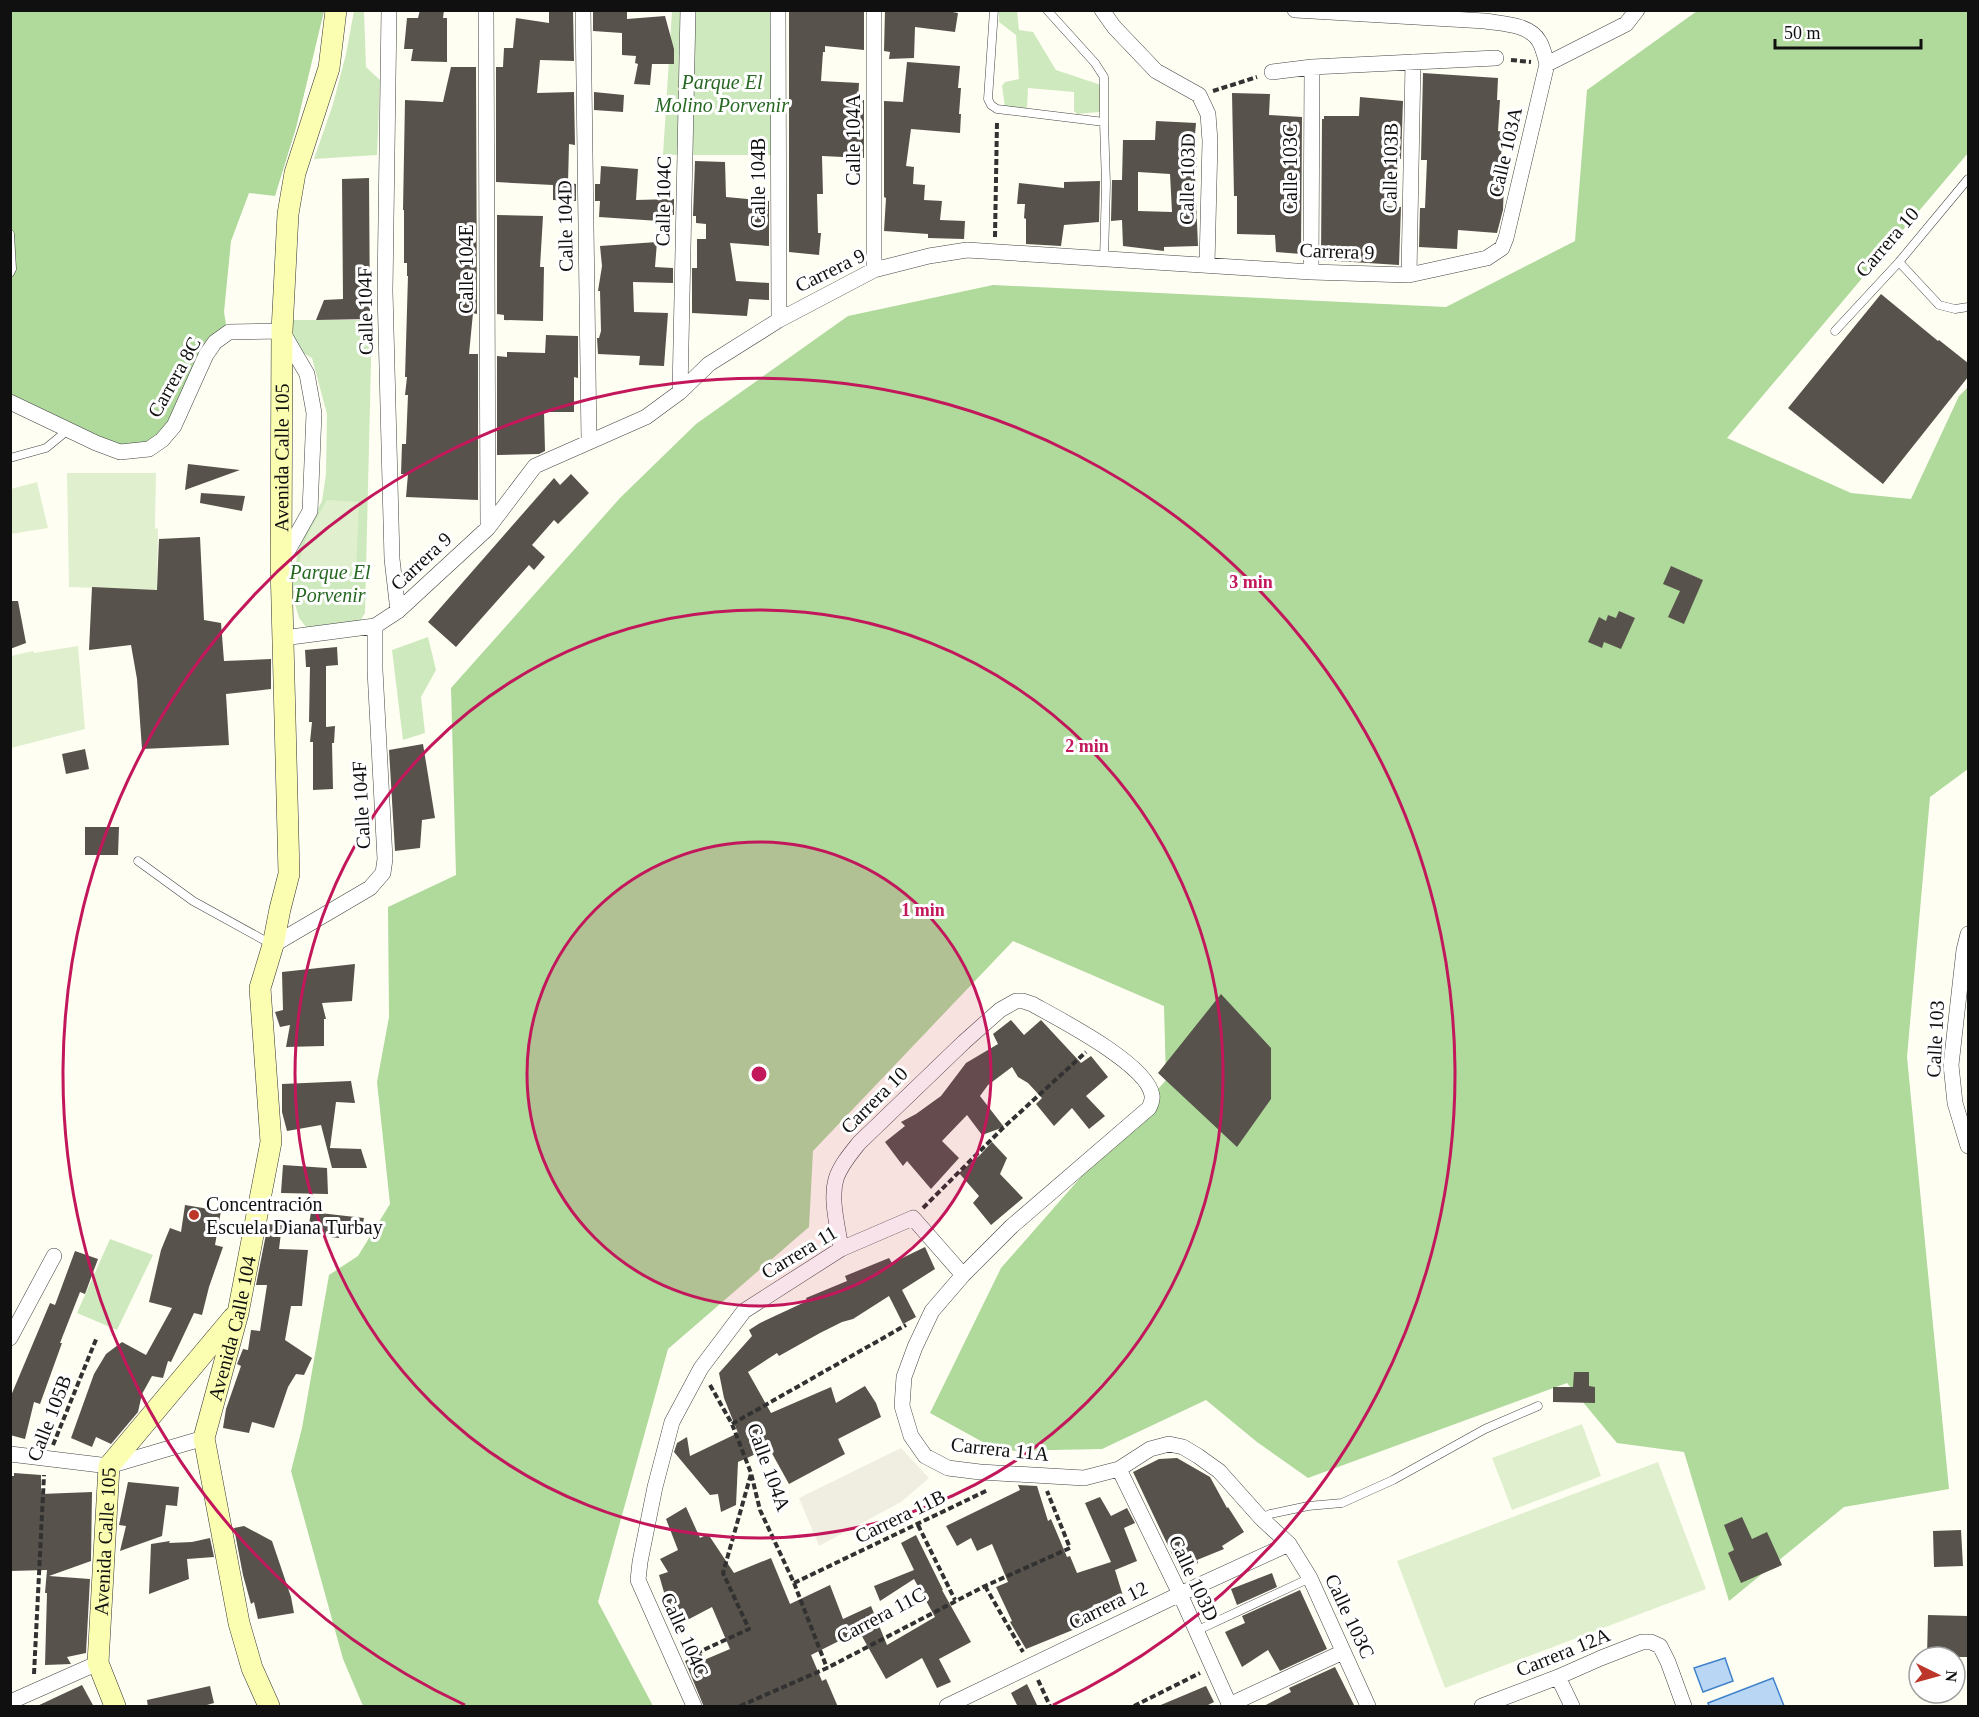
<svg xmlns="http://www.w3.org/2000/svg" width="1979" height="1717" viewBox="0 0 1979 1717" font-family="'Times New Roman',serif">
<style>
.green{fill:#cee9bd}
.forest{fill:#b0d99c}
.pitch{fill:#e0f0ce}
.plaza{fill:#f0eee1}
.water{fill:#b9d7f5;stroke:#4183ca;stroke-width:1.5}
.building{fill:#58524c;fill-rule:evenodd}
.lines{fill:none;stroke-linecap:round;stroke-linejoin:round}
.service-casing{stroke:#434343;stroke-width:9}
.minor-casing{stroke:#434343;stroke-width:16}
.secondary-casing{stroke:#323232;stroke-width:22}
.path{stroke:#323232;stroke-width:4;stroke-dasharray:6 3;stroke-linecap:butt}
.service{stroke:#fff;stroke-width:8}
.minor{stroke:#fff;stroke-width:15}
.secondary{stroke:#fbfdb0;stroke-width:21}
.ring{fill:none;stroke:#c2185b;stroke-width:3}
.poi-dot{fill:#bd362a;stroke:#fff;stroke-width:2}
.labels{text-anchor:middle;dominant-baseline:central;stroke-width:6;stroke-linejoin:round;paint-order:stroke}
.park-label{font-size:20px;font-style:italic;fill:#266721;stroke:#fff}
.street-label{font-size:20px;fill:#101010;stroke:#fff}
.poi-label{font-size:20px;fill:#101010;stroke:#fff;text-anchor:start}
.centre{fill:#c2185b;stroke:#fff;stroke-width:3}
.ring-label{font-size:18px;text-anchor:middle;font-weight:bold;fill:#c2185b;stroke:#fff;stroke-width:6;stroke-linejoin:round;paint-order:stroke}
</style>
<rect width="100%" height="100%" fill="#fffef3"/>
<path class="green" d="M354,11H364L366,67L380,80L377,155L314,159L333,104L346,54Z
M672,11H777L776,155H663Z
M999,11H1017L1019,30L1033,32L1056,70L1101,85L1102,108L1099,112L1077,114L1074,111V92L1028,88L1027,108L1005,107L1002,86L1005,82L1019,79L1016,35L999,22Z
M286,320H372L365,613L359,623L306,627L299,618L295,604L292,591L294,573L298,551L305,532L322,501L326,474L327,414L312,358C294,349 292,338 286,320Z
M428,637L436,670L421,697L425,733L403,740L392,650Z
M110,1239L153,1255L117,1330L77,1313Z"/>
<path class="forest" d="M10,11H324L296,128L275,196L249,193L231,241L224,312L227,330L158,440L136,447L110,444L11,395Z
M1697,11H1968V153L1727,438L1851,493L1911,499L1959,396L1968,387V769L1930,797L1907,1057L1949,1489L1844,1507L1729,1601L1684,1452L1617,1443L1567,1383L1308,1478L1257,1442L1206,1400L1102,1449L999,1451L930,1413L1001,1268L1166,1080L1164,1006L1013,941L813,1151L809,1227L668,1349L598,1602L653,1706H363L343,1659L291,1471L302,1428L329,1275L358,1256L390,1204L377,1082L389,1017L388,907L456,875L451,688L620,498L696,424L848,316L993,285L1446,307L1575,241L1587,90Z"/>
<path class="pitch" d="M67,473H156L155,528L158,529L157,590L69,587Z
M37,482L48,528L11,534V489Z
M327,500L359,502L356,571L297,575L302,551L308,534Z
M78,646L85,729L11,748V656L33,651L34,653Z
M1582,1424L1601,1476L1512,1510L1492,1458Z
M1658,1462L1706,1589L1445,1688L1397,1561Z"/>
<path class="plaza" d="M901,1448L929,1478L901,1502L819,1546L799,1498Z"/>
<path class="water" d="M1725,1658L1733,1681L1703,1692L1694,1668Z
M1773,1678L1784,1706H1709L1708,1703Z"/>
<path class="building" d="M420,10H444L443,18H447V62L411,61L413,49H404L407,18H418Z
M549,10H573L574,61L540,60L537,93L574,92L575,145L569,144L568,183L576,184V201L553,200V185L496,182V67H503L504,48H513L516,18L549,23Z
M593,10H627V19L665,16L674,49V64H652L650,85L634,84L638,64L635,63L636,56L622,55V33L593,31Z
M789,10L864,12V50L825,46V52H823L821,81L859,83L858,100H864V158L822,156L823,194H817L818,233H821L819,255L789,252Z
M885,10H942L958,13L955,32L915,27L914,58L889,59L890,52L884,51Z
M907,62L960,66L958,88H961L959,114H961L960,133L911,129L906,166L914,167L913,184L925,185L924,200L942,201L940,220L965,221L964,239L928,238V234L884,231L886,198L884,197V101L903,102Z
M451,67H476L477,314L473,313L469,354H478V500L406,497L408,474H401L402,444H406L408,395H405L407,377H405L408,276H407V263H404V210H403L405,100L443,102Z
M1423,73L1498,78L1497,100H1500L1498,131L1503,132L1499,182H1504L1503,210L1497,233L1458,230L1457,249L1419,247L1420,208H1425L1427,160H1421Z
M594,92L624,95L623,112L594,110Z
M1232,93L1270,94L1269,115L1302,117L1301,254L1276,252L1275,235L1237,234V196H1234Z
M1360,97L1403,101L1401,159H1398L1397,174L1389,173L1387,206L1401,207L1399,265L1321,260L1322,119H1324V116H1359Z
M1156,121L1196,123L1194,146H1196L1197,175H1195L1198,246L1164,247V251L1123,246L1122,220L1111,221L1112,180H1122L1123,140H1155ZM1138,172L1170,174L1172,212L1138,211Z
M695,161L725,162L726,197L769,201V246L730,243L736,281L769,283V300L749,299L747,316L692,313V268H697V239H706V224L696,223V216H693Z
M601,166L638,169L636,200L674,199V215H659V221L599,217L600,201H595V184H600Z
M369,178L370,319L316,320L324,300L343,299L342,179Z
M1100,181L1099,222L1064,225L1061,246L1026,244V219L1024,218L1025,204H1017L1019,183L1064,188V182Z
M497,215L543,216L540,267H544L543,321L504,320V315L497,314Z
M657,242L655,267L673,268V283L633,282L634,312L668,313L664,366L639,365L640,356L598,354L597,338H599L601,331L600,291H598L602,266L600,246Z
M1881,294L1938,341L1939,340L1968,363V377L1883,484L1788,408Z
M546,335L578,336V378L574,377V412H544L545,451L539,454L497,455V356L507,357V352L545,353Z
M188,464L240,470L185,490Z
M571,474L589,493L558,524L554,520L532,545L545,557L534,570L529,565L456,647L428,622L554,478L560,485Z
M201,493L245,496L242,511L200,503Z
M200,537L204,620L221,623L224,661L271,659V689L226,694L229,745L142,749L137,679L131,645L89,650L92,587L157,590L159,539Z
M1671,566L1703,580L1684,624L1668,617L1680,591L1663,584Z
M10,601H18L26,643L10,649Z
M1619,611L1635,618L1621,649L1604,642L1602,648L1588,642L1599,617L1606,621L1608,615L1616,618Z
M337,647L338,665L326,666V727L335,726L334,743H332L333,789L313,790V742H310L312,722H309L310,667H306L305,650Z
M423,744L435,818L422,820L420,848L395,851L389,750Z
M85,749L89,769L66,774L62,754Z
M85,827H119L118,855H85Z
M355,964L352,1001L322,1003L326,1019H324V1046L286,1047L290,1025L280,1027L275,1012L283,1010L282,972Z
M1221,994L1271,1048V1099L1237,1147L1158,1073Z
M1011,1020L1024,1035L1041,1020L1081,1063L1091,1056L1108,1077L1086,1096L1105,1116L1089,1129L1072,1108L1054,1126L1036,1104L1042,1098L1028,1083L1018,1077L1012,1067L988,1085L980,1096L1004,1127L982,1135L967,1115L942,1141L959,1158L931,1189L907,1161L903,1166L885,1142L905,1126L901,1122L916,1114L941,1096L966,1063L998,1044L993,1034Z
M351,1081L355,1103L336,1102L330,1148L361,1149L367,1168H332L321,1125L287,1131L282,1112V1084Z
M992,1142L1007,1158L1000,1174L1023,1198L991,1225L973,1203L979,1196L959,1173L980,1155Z
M283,1165L327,1168L328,1194L281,1193Z
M185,1205L221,1211L215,1245L223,1247L209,1287L202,1315L194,1313L171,1362L168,1361L163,1378L152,1376L142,1394L138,1412L111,1444L96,1437L92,1447L71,1438L94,1374L106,1354L122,1342L146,1355L172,1308L149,1302L161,1250L170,1228L181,1232Z
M311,1212L364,1218L361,1233L340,1230L339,1238L315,1235L317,1226L309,1224Z
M268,1224L282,1225L279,1249L308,1250L302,1306H291L285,1340L312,1358L304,1375L296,1374L288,1387L274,1428L252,1422L249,1433L223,1428L226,1409L241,1366L237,1364L243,1349L248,1350L251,1330L260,1331L267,1285H256Z
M925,1247L935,1269L902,1290L916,1317L903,1324L889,1296L853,1319L842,1322L820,1333L779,1356L777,1353L748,1372L771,1413L831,1387L836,1403L865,1386L876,1403L881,1417L838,1439L845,1454L789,1484L769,1448L738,1462L736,1505L721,1512L718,1494L710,1495L674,1452L677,1443L687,1437L690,1456L738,1433L724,1398L719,1373L752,1336L749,1330L760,1323L807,1301L806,1298L847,1281L845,1276L889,1258L892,1263Z
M75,1251L98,1259L85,1294L80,1292L60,1343H62L40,1404L34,1402L25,1439L10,1435V1398L50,1303L55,1305Z
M1574,1372H1589V1386L1595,1387V1403L1553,1402V1387H1573Z
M1177,1458L1210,1477L1227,1508L1228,1507L1244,1532L1222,1546L1224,1549L1197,1560L1198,1563L1180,1571L1133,1472L1159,1459Z
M14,1473L41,1475V1494L92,1492L91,1561L49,1576L90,1579L86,1653L67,1657L71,1664L45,1665L47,1593H45L47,1570L10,1571V1476H14Z
M128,1482L179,1487L177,1506L166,1505L162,1536L120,1551L126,1526L119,1525Z
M1018,1485L1037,1486L1048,1521L1051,1519L1067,1557L1070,1556L1077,1573L1111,1562L1085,1503L1100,1497L1111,1516L1127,1508L1135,1523L1124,1528L1137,1561L1115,1570L1123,1596L1093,1605L1096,1614L1083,1620L1085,1625L1026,1649L1010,1622L1012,1621L996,1587L1008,1582L992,1544L977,1551L971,1538L957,1546L946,1526L1020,1490Z
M686,1507L700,1538L708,1534L734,1573L771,1558L790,1604L830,1585L843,1619L871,1606L887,1645L935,1617L914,1579L880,1601L874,1586L914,1570L901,1543L916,1535L943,1590H942L971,1642L939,1659L951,1682L937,1688L922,1658L886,1679L859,1631L811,1655L822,1681L826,1679L838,1707H704L685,1661L701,1653L704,1660L730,1649L712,1607L674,1627L659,1575L668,1572L660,1559L678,1550L666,1519Z
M1742,1517L1752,1539L1767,1532L1782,1565L1741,1583L1728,1553L1734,1550L1724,1525Z
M244,1526L272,1541L291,1597L294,1613L258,1619L254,1602L251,1604L243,1575L234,1528Z
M1961,1530L1963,1566L1934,1567L1933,1531Z
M210,1538L214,1557L187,1559L189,1579L149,1594L151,1544L170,1541L169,1543L192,1542Z
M1272,1573L1277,1587L1237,1605L1231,1589Z
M1300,1590L1327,1649L1280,1671L1268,1650L1242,1667L1225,1632L1245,1623L1242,1616Z
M1928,1615L1968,1616V1657H1927Z
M1335,1667L1355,1707H1262L1291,1692L1289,1688Z
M1027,1684L1038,1707H1018L1011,1693Z
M82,1685L94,1707H35Z
M210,1686L214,1703L200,1707H148L147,1700Z
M1206,1686L1214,1702L1204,1707H1156Z"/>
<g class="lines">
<g class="service-casing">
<path id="service" d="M994,10L988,99L991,105L997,109L1104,122V77L1095,63L1047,10
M10,234L12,269L10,273
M1104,259L1106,184L1104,122
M1899,262L1939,305L1955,309L1968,307
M1835,331L1899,262L1968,179
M10,458L46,448L68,430
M138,861L193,901L271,944
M1261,1518L1270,1514L1308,1506L1342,1503L1393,1480L1485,1429L1538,1406
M1196,1631L1310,1578"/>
</g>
<g class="minor-casing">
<path id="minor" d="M389,10L385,291L392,559L398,611
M486,10L488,528
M583,10L589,441
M778,10L779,320
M1102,10L1114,27L1156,71L1199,95L1208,114L1210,141L1207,265
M1295,10L1485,21C1503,24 1529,24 1539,41C1543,47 1545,57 1547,64
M1547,64L1626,24L1637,10
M1272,72L1312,67L1496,58
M874,270V10
M1311,272L1312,67
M1409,275L1413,62
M680,392L688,10
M10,402L96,443L120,452L149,449L162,440L174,426L206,355L215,342L229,332L282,331L307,374L314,413L310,511L281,563
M283,638L375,626L398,611L488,528L535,466L646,417L680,392L709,364L779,320L874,270L929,256L967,250L1311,272L1409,275L1487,258L1502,248L1506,238L1547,64
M1968,934L1964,950L1951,1065L1955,1103L1968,1146
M273,945L370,888L383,873L385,859L375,670V626
M841,1249C838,1227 830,1200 836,1179C840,1166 851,1153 859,1143L964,1042L1000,1010L1016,1001H1023L1032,1004C1059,1019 1147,1064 1152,1095C1153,1100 1151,1104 1149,1108L1012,1226L963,1275L932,1311L915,1347L904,1377L902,1406L911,1436L925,1456L948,1468L980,1472L1084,1478L1119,1469L1150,1449L1169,1444L1183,1447L1198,1456L1219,1471L1261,1518L1289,1544L1310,1578L1368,1706
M10,1338L54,1256
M10,1454L109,1466L204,1438
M1119,1469L1180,1594L1230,1706
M1558,1677L1572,1706
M10,1702L98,1663
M1229,1705L1343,1652
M694,1706L638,1580L640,1562L655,1487L672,1422L701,1368L744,1311L841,1249L913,1218L963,1275
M947,1706L1180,1594L1289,1544
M1482,1706L1558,1677L1601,1658L1642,1642H1651L1660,1646L1668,1662L1684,1706"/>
</g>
<g class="secondary-casing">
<g id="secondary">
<path id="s1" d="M115,1706L98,1663L109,1466L233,1318"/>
<path id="s2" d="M269,1706L252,1668L239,1623L204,1438L238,1313L271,1142L260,988L273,945L280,909L289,874L281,564L282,331L288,214L295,173L329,68L336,10"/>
</g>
</g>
<path class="path" d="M1511,60L1531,62
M1213,91L1257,77
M995,237L997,122
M923,1208L1004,1127L1086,1052
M710,1385L732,1424L751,1473L760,1510L794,1583L827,1668
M732,1424L906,1325
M53,1445L97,1337
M918,1525L955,1600
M794,1583L988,1490
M985,1586L1023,1652
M688,1657L749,1629L723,1573L751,1474
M34,1674L44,1475
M1038,1680L1050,1706
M740,1706L827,1668L985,1586L1070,1548L1047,1491
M1134,1706L1200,1673"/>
<use href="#service" class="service"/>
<use href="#minor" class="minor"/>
<use href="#secondary" class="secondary"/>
</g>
<circle cx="759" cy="1074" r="232" fill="#c2185b" fill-opacity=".12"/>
<g class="ring">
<circle cx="759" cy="1074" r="232"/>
<circle cx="759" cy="1074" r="464"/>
<path d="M465 1705A696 696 0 1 1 1053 1705"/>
</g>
<circle class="poi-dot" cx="194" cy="1215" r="6"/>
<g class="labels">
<g class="park-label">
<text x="722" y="82">Parque El<tspan x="722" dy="23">Molino Porvenir</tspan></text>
<text x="330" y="572">Parque El<tspan x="330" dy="23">Porvenir</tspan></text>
</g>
<g class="street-label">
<text transform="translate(853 140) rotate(-90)">Calle 104A</text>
<text transform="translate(1505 152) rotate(-77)">Calle 103A</text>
<text transform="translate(1390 168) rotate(-89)">Calle 103B</text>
<text transform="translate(1290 169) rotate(-90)">Calle 103C</text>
<text transform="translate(1187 179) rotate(-89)">Calle 103D</text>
<text transform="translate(758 183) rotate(-90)">Calle 104B</text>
<text transform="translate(663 201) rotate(-89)">Calle 104C</text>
<text transform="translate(565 226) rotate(-91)">Calle 104D</text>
<text transform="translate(1887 242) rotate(-49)">Carrera 10</text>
<text transform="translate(1337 251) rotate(2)">Carrera 9</text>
<text transform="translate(466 269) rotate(-90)">Calle 104E</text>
<text transform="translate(830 270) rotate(-26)">Carrera 9</text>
<text transform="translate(365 311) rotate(-91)">Calle 104F</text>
<text transform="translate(174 377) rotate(-61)">Carrera 8C</text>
<text stroke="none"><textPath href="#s2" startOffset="1269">Avenida Calle 105</textPath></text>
<text transform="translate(421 561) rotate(-43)">Carrera 9</text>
<text transform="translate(361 805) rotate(-93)">Calle 104F</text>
<text transform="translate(1935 1039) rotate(-87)">Calle 103</text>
<text transform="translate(874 1100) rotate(-45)">Carrera 10</text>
<text transform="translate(799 1252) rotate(-31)">Carrera 11</text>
<text stroke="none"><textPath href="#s2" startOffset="390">Avenida Calle 104</textPath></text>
<text transform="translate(49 1418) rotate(-69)">Calle 105B</text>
<text transform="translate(1000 1449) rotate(6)">Carrera 11A</text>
<text transform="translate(769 1467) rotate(70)">Calle 104A</text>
<text transform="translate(900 1516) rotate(-26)">Carrera 11B</text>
<text stroke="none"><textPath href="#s1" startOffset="168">Avenida Calle 105</textPath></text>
<text transform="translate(1194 1578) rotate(65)">Calle 103D</text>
<text transform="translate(1108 1605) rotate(-26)">Carrera 12</text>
<text transform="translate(881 1615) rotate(-28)">Carrera 11C</text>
<text transform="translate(1350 1616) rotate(65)">Calle 103C</text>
<text transform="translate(685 1635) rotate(66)">Calle 104C</text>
<text transform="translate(1563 1652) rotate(-22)">Carrera 12A</text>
</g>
<g class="poi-label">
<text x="206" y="1204">Concentración<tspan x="206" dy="23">Escuela Diana Turbay</tspan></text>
</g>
</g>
<circle cx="759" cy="1074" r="9" class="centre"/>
<g class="ring-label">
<text x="1251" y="588">3 min</text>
<text x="1087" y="752">2 min</text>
<text x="923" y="916">1 min</text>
</g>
<rect width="1979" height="1717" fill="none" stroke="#101010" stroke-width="24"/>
<g transform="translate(1937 1675) rotate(95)"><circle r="28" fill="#ffffff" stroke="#9f9f9f" stroke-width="1.5"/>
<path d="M0-4.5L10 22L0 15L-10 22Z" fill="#bd362a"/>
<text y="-9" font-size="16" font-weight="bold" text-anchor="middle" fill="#101010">N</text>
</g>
<path d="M1775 39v9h146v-9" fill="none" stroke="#101010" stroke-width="3"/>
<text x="1784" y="39" font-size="18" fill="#101010" stroke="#ffffff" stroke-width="4.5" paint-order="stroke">50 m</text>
</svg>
